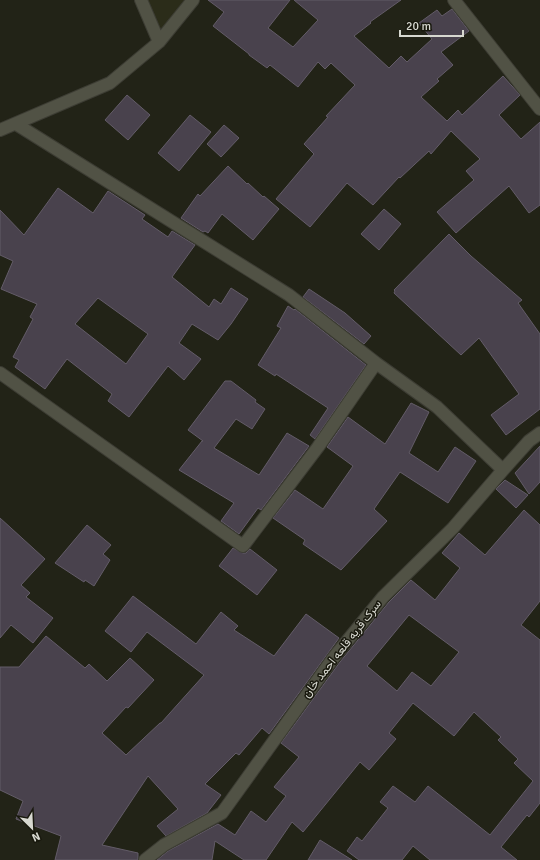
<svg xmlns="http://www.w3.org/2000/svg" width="540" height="860" viewBox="0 0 540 860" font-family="Signika,Vazirmatn,sans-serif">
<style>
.built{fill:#2b2c19}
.building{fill:#49424d;stroke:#635c68;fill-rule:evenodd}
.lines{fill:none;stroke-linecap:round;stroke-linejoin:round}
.minor-casing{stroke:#3d3d34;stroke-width:14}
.minor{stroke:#515245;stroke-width:12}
.labels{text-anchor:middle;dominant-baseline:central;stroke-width:3;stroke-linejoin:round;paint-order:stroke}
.street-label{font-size:12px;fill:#d7d8d0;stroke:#19190e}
</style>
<rect width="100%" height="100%" fill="#222317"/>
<path class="built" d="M143,0H190L159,42Z"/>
<path class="building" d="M208,0H290L268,28L293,47L318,20L294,0H401L370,22L371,23L354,36L389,68L401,56L407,62L432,39L419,23L437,10L442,16L452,9L469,31L441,52L453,65L437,79L439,81L421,97L447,121L458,110L462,115L503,76L520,95L499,115L521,139L540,122V205L529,213L509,186L456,233L437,212L474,180L466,171L480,159L451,131L431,154L429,151L400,178L399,177L373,205L347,183L310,227L276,199L314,154L304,144L328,117L326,116L355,85L331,63L325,69L318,62L298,87L270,65L267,68L249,55V54L213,26L224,12Z
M127,95L150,115L128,140L105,120Z
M190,115L211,132L179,171L158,153Z
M224,125L239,138L221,157L207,144Z
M228,166L247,184L248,183L263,197L264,196L279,209L253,240L222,214L208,233L205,231L203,232L181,218L198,194L200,196Z
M58,188L93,213L108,191L145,215L142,219L168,237L172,231L195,245L172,277L209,307L214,299L221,304L231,288L248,299L231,324L218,340L192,324L179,343L201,359L184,380L168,366L129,417L108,401L112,394L67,359L45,389L15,367L19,360L13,357L33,319L30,317L37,304L1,289L13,261L0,255V210L24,235ZM98,298L148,334L126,364L75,324Z
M384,209L401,224L379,250L361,234Z
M449,234L471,256L522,300L518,303L540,334V409L506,435L491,415L519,394L479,338L461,355L394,293L395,291L394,290Z
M309,289L345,313L371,336L364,344L303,297Z
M288,306L294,310L295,309L366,365L315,439L310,435L328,408L276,374L275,376L258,365L281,328L277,326Z
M225,381H231L256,400L255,402L265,409L252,429L236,419L214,448L259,475L287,433L309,446L261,510L258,508L239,534L221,521L234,503L179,470L202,441H203L188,430Z
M411,403L429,412L409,453L438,472L455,447L476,461L448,503L400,472L374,509L387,521L341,570L303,544L305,540L273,518L295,490L323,509L353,466L327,447L348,417L385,444Z
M540,446V482L529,494L515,473Z
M505,480L528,495L516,508L496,489Z
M524,510L540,525V601L521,625L540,640V803L529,817L527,815L501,847L517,860H430L413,846L402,860H359L347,851L357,837L362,841L388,808L380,802L393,786L415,802L428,786L490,835L533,781L514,763L518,759L498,740L501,737L474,712L454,736L413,703L389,733L396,739L369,770L360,762L303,832L292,822L266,860H244L215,841L212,860H157L168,851L218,824L235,835L251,811L266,822L286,796L274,787L299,757L281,743L340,662L389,602L411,580L435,600L460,568L442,553L459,533L485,555ZM409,615L459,652L431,686L412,672L397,691L367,666Z
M0,518L45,559L21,585L30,593L26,597L53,618L33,643L11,625L0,638Z
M87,525L111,545L103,554L110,560L94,586L85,580L84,582L55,563Z
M233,548L243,553H246L250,549L277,570L257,595L219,566Z
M133,596L196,644L221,612L238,626L234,630L274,656L306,614L339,638L269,734L262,728L239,755L236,753L205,784L221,795L207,813L166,836L157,826L178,809L148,776L102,845L138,853V860H55L61,836L16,819L23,801L0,790V667H19L46,636L85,668L89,664L107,681L130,658L154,680L128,708L126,707L102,733L126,755L160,723H161L204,675L147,632L131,652L105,631Z
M320,840L352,860H308Z"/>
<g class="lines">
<g class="minor-casing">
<path id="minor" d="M141,0L159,42
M454,0L540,109
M16,124L289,295L376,363L437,407L503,470
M0,130L110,83L159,42L193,0
M0,373L243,546L318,447L376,363
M145,860L164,845L222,813L334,657L383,597L453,528L503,470L529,441L540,433"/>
</g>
<use href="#minor" class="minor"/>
</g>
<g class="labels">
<g class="street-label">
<text transform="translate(342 649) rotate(-52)">سرک قریه قلعه احمد خان</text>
</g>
</g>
<g transform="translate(32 828) rotate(156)" stroke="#19190e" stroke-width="3" paint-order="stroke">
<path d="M0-3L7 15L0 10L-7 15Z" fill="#d7d8d0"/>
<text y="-6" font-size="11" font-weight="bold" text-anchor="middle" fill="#d7d8d0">N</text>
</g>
<path d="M400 30v6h63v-6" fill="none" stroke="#d7d8d0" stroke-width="2"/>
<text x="406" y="30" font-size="12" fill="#d7d8d0" stroke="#19190e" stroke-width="3" paint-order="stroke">20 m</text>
</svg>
